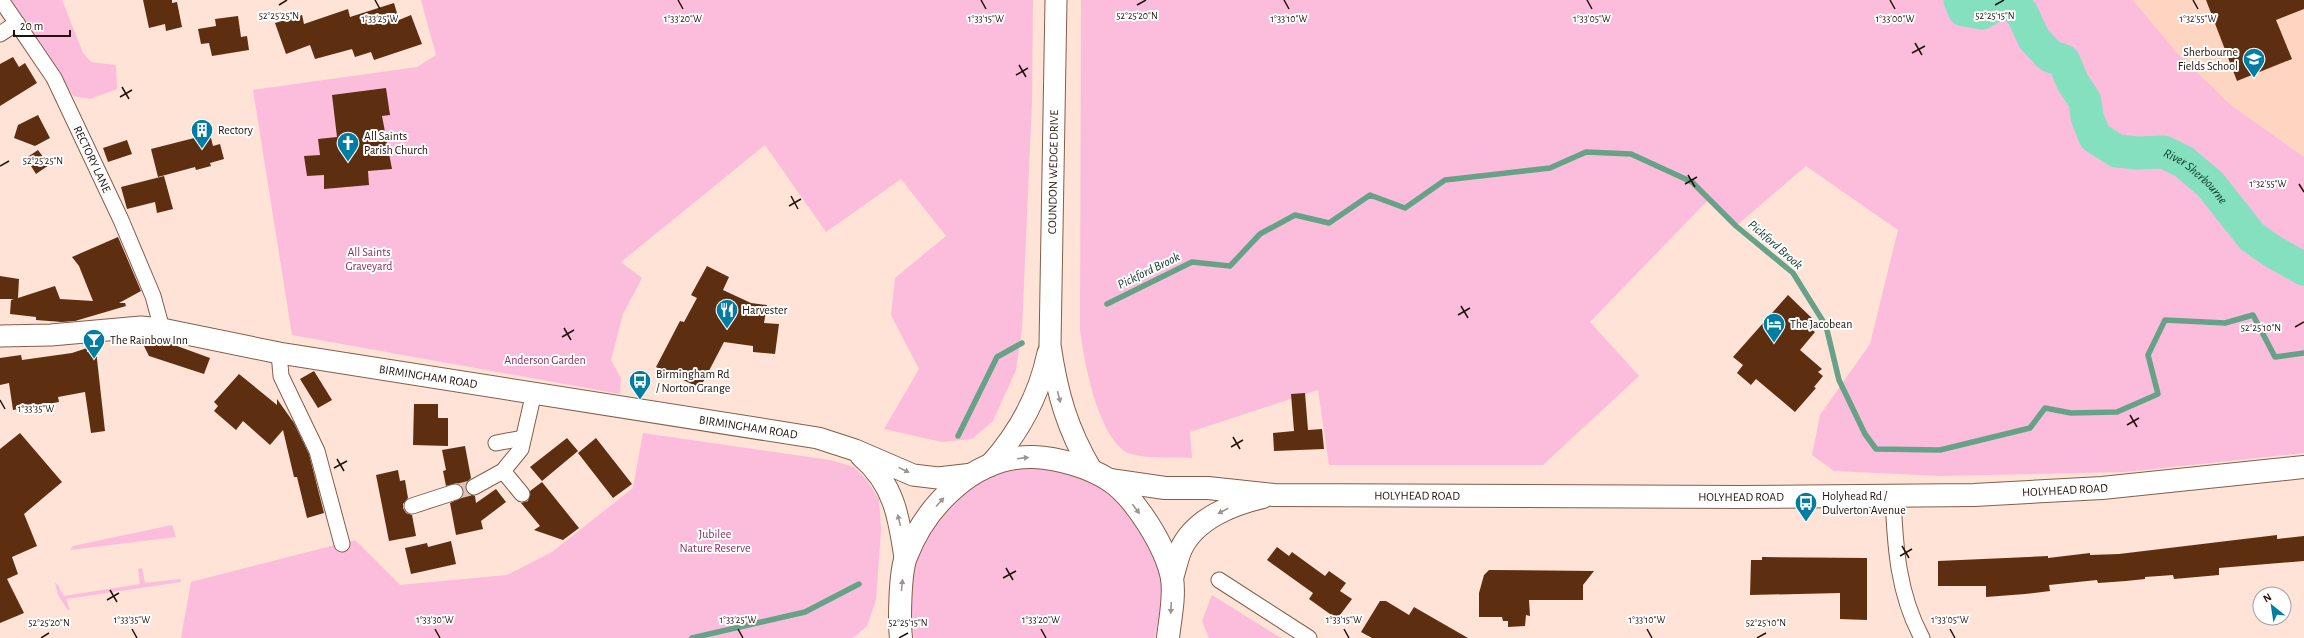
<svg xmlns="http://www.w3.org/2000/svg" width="2304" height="638" viewBox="0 0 2304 638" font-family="'Alegreya Sans',sans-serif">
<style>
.built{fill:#fdd5c1}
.green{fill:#fbbddb}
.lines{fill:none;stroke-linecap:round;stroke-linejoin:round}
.stream{stroke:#66a288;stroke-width:5.5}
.river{stroke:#84e0be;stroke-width:33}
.building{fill:#5e2e11}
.street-tunnel{stroke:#ddc4b8;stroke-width:15;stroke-dasharray:15 8;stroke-linecap:butt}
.street-casing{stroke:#835e4b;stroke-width:17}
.secondary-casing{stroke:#835e4b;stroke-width:23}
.highway-casing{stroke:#835e4b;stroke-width:24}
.street{stroke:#fff;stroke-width:15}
.secondary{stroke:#fff;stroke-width:21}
.highway{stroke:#fff;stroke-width:22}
.oneway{fill:#9b9491}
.ticks{fill:none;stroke:#21120b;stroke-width:1.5}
.labels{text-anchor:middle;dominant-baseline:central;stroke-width:4;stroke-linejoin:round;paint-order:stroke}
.poi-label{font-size:12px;fill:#21120b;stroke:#fff;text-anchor:start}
.street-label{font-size:12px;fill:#21120b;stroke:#fff}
.park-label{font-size:12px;fill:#873062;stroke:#fff}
.water-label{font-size:13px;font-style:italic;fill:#0d382a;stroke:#fff}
.ticks-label{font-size:10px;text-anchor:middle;fill:#21120b;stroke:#fff;stroke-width:4;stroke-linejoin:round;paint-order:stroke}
</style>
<rect width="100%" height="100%" fill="#fee3d6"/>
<path class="built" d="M2133,0H2304V157L2231,105L2177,53Z"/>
<path class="green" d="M10,0H62L83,53L91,62L116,65L117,89L90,99L73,96L55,65Z
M421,0H1033L1032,101L1022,329L1016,370L993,421L972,439L942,442L884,429L919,369L891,315L895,278L946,236L901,179L826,232L765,145L621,262L642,278L623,314L611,360L621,378L620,394L292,335L253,90L417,67L436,55Z
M1081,0H2133L2177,53L2231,105L2304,157V453L2125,472L1940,476L1834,471L1812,455L1820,415L1870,344L1898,230L1806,166L1736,226L1709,199L1590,322L1639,376L1543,465H1329L1318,390L1190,432L1192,458C1175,457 1136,460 1123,450C1097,430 1084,361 1080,330Z
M643,433L830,460L854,467L867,480L879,500L881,530L876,600L867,626L853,638H181L191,582L355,540L400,585L507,575L552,552L633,488Z
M1032,467L1074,473L1110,491L1140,521L1158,558L1163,601L1155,638H914L906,604L910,562L955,494L992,474Z
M172,525L176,537L70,550L73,546Z
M142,568L145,583L180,579L181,582L66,599L70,610H68L58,595L55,583L57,584L64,596L140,584L138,569Z
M1212,595L1281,638H1209L1202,621Z"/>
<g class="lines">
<path class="stream" d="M1107,304L1192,262L1230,266L1260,234L1295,215L1329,223L1370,195L1405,208L1445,180L1550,168L1586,152L1631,154L1692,182L1736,226L1793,273L1826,326L1839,380L1865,434L1876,449L1940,450L2030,428L2045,408L2071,413L2117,412L2158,394L2148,355L2165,320L2225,323L2253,315L2275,357L2304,353
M958,436L997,357L1022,343
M692,638L805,612L859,584"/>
<path class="river" id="s1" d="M1960,0L1964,10L1982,13L1998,3L2012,5L2022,13L2034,39L2050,56L2064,61L2072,81L2085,101L2087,117L2095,137L2117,151L2137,153L2164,152L2184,162L2210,184L2252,237L2272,251L2304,269"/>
</g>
<path class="building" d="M143,0H172V3L177,2L182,27L166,31L165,24L149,28Z
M2206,0H2304V9L2276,20L2292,59L2237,81Z
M394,3L399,20L411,15L422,44L374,60L371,52L355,57L352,49L315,59L310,45L286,54L275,23L302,15L304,24L348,9L350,17Z
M238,16L241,37L247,36L249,50L212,56L209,43L201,44L198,29L216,26L215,19Z
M13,57L19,67L25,63L37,83L0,106V64Z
M386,88L390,115L382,116L392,169L368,171L369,185L324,189V175L307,176L304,156L320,155L318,139L337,137L332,95Z
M38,115L50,138L35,146L14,138L18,125Z
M210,134L213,146L220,144L224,159L210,163L211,166L196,170L195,167L158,177L151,149Z
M127,140L132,154L108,162L103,148Z
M38,150L49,165L36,174L26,158Z
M164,176L173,209L157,213L155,202L127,209L121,187Z
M118,237L141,291L119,303H125L126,306L75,321L62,322L36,320V317L10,314L11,300L14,299H0V276L19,279L18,298L55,286L60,299L93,301L79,266L72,257Z
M707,266L729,277L723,290L751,303L767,305L764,323L779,324L775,354L753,352V346L724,342L700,388L656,367L680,321L684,322L697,298L691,295Z
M1788,295L1818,324L1812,330L1815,332L1800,350L1822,369L1818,372L1823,376L1814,387L1816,388L1795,412L1756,379L1751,385L1737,373L1743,365L1733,357Z
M142,342H166L210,358L204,374L149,356Z
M87,348V352L96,350L105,431L91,433L85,392L58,397L59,402L13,410L9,383L0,385V358L21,355L22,360L72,353Z
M314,371L332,400L318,408L300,379Z
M239,374L277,405V399L294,423L309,454L324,513L307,518L297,477H294L283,430L270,445L243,421L236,430L214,411L218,406L214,402Z
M1305,393L1308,430L1322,429L1324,449L1274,451L1273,433L1294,431L1291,394Z
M414,404H438V418H448V446L413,445Z
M20,433L62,482L24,514L37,546L12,557L18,574L7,579L24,613L0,623V449Z
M567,438L578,451L542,481L530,467Z
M596,438L632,484L613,498L578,453Z
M465,446L471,478L466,483V492L475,496L476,503L496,489L506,502L481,521L483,529L456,535L450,503L461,498L464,490L457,483L446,486L443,471L446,470L442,450Z
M398,470L400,481L405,480L408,498L403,504V508L406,513L412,515L416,536L389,541L376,475Z
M542,482L579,528L563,540L534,530L540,526L521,503L528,501L530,491Z
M2277,535V539L2304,536V561L2219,568V575L2174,579L2173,575L2145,577V579L2126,581L2098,583L2097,580L2049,585L2050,591L2025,594L1986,597V586H1938V561L2048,556V558L2090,553V555L2119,554Z
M451,541L456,564L411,574L405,548L427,543L428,547Z
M1277,547L1289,556L1292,552L1325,576L1329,571L1346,583L1340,591L1352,599L1337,619L1309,599L1313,593L1267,560Z
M1762,557L1867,558V620L1840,619V593L1750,595L1751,560H1762Z
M1489,570L1594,571L1583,585V600H1529L1530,616L1526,615L1525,626L1508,627V621H1503L1502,617H1479V593L1484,575Z
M1380,601H1386L1409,615L1414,607L1468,638H1372L1361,632Z"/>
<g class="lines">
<path class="street-tunnel" d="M455,492L474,487"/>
<g class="street-casing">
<g id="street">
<path id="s2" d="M1,0L54,78L121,220L153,296L162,329"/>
<path d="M0,34L17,23"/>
<path d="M279,353L281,376L317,451L342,544"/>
<path d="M496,443L523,438"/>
<path d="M503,471L522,494"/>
<path d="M474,487L503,471L521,449L534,392"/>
<path d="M1893,497C1895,546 1898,594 1922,638"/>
<path d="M412,506L455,492"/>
<path d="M1219,580L1309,638"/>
</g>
</g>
<g class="secondary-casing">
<g id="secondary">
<path d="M1056,0L1050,345C1057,393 1067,429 1092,471"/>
<path id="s3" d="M0,336L51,335L141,327L162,329L279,353L818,438L855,450L913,475L938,478L973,474"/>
<path d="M861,456C894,484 899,517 905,558"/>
<path d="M989,466C1019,433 1039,396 1048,353"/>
</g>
</g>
<g class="highway-casing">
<g id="highway">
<path id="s4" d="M1110,480L1165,488H1208L1274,495L1741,497L1974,495L2102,488L2304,467"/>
<path d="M1172,578C1175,569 1177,558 1181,549C1195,519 1232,504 1263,497"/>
<path d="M901,638C899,621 900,572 906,557C926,505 975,455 1034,457C1058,458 1089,467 1109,480C1135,497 1166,547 1172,578C1175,597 1170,619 1168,638"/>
</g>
</g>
<use href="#street" class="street"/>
<use href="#secondary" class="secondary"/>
<use href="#highway" class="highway"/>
</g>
<defs><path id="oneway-solid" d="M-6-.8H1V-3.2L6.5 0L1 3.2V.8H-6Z"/></defs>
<g class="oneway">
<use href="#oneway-solid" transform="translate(1059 397) rotate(76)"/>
<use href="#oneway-solid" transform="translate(1023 458) rotate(-7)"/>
<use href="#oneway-solid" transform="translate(904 470) rotate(26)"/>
<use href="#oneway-solid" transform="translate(940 502) rotate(-48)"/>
<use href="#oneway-solid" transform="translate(1136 509) rotate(53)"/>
<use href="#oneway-solid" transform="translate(1223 511) rotate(153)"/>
<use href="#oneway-solid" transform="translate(899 520) rotate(-104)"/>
<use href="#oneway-solid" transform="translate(902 585) rotate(-84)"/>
<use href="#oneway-solid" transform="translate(1171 608) rotate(92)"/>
</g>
<path class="ticks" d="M375,0L380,9M678,0L683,9M981,0L986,9M1284,0L1289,9M1587,0L1592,9M1890,0L1895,9M2193,0L2198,9M279,5L287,0M1137,5L1146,0M1995,5L2004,0M1915,43L1922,55M1912,53L1925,46M1019,65L1026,77M1016,75L1028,68M122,87L129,99M120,97L132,90M0,166L9,161M1688,175L1695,187M1685,184L1697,177M2299,184L2304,192M791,196L798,209M789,206L801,199M1461,306L1468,318M1458,315L1470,308M2295,327L2304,322M564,328L571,340M562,337L574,330M0,400L5,409M2130,415L2137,427M2127,425L2139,418M1233,437L1240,449M1231,447L1243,440M337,459L344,471M334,468L347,461M1902,546L1909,558M1900,556L1912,549M1006,568L1013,580M1003,578L1016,571M110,590L117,602M107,600L119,593M132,629L137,638M435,629L440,638M738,629L743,638M1041,629L1046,638M1344,629L1349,638M1647,629L1652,638M1950,629L1955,638M41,638L49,633M899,638L908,633M1757,638L1766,633"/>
<defs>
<g id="school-pin" transform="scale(1.15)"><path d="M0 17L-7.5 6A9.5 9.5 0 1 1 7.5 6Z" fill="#007da3" stroke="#fff"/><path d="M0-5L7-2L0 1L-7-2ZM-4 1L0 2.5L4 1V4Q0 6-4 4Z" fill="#fff"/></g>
<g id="building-pin" transform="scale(1.15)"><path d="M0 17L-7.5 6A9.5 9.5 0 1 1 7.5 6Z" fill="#007da3" stroke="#fff"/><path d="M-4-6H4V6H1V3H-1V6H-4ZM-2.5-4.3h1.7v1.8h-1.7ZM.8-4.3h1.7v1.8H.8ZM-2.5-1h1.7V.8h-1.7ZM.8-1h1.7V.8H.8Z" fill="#fff"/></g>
<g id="church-pin" transform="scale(1.15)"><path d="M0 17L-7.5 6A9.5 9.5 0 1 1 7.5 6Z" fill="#007da3" stroke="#fff"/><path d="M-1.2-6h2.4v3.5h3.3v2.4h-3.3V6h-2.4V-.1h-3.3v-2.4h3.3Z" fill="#fff"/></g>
<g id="restaurant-pin" transform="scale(1.15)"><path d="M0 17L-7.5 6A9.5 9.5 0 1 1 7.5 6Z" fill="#007da3" stroke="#fff"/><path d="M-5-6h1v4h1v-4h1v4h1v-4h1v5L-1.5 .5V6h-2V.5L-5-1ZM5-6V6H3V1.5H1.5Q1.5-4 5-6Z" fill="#fff"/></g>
<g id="hotel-pin" transform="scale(1.15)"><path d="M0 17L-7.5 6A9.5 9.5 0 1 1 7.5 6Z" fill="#007da3" stroke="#fff"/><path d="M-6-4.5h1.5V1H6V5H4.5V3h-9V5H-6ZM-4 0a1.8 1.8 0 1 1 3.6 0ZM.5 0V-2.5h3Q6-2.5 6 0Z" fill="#fff"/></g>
<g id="bar-pin" transform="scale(1.15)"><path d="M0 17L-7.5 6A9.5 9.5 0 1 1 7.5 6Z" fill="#007da3" stroke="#fff"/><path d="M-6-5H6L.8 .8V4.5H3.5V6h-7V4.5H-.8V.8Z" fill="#fff"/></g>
<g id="bus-pin" transform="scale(1.15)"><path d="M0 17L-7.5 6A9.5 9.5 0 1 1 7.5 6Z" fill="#007da3" stroke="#fff"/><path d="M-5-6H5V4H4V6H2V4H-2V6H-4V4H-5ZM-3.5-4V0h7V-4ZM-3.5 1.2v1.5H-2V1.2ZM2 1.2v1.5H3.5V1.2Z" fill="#fff"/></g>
</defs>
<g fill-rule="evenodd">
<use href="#school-pin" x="2254" y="59"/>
<use href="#building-pin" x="202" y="130"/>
<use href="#church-pin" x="348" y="143"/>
<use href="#restaurant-pin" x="727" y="310"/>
<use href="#hotel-pin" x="1774" y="324"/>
<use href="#bar-pin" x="94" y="340"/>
<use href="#bus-pin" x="640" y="381"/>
<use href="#bus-pin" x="1806" y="503"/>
</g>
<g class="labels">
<g class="poi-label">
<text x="2238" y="52" text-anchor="end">Sherbourne<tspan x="2238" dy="14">Fields School</tspan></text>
<text x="218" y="130">Rectory</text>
<text x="364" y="136">All Saints<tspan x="364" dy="14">Parish Church</tspan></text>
<text x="742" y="310">Harvester</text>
<text x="1790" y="324">The Jacobean</text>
<text x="110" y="340">The Rainbow Inn</text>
<text x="656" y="374">Birmingham Rd<tspan x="656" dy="14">/ Norton Grange</tspan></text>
<text x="1822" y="496">Holyhead Rd /<tspan x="1822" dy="14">Dulverton Avenue</tspan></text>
</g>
<g class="street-label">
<text stroke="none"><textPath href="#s2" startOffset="184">RECTORY LANE</textPath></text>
<text transform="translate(1053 172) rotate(-89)">COUNDON WEDGE DRIVE</text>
<text stroke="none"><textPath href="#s3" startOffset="433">BIRMINGHAM ROAD</textPath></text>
<text stroke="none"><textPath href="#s3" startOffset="757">BIRMINGHAM ROAD</textPath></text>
<text stroke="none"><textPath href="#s4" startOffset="956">HOLYHEAD ROAD</textPath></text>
<text stroke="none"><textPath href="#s4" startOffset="308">HOLYHEAD ROAD</textPath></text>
<text stroke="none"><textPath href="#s4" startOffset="632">HOLYHEAD ROAD</textPath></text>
</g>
<g class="park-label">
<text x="369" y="252">All Saints<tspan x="369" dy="14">Graveyard</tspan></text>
<text x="545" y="360">Anderson Garden</text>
<text x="715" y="534">Jubilee<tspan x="715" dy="14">Nature Reserve</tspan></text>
</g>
<g class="water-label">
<text stroke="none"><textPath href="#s1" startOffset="338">River Sherbourne</textPath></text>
<text transform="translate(1775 245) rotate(41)">Pickford Brook</text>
<text transform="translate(1149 271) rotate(-26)">Pickford Brook</text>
</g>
</g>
<g class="ticks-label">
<text x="1137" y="19">52°25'20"N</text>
<text x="1995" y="19">52°25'15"N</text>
<text x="279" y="19">52°25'25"N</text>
<text x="380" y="22">1°33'25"W</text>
<text x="683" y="22">1°33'20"W</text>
<text x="986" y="22">1°33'15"W</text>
<text x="1289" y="22">1°33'10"W</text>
<text x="1592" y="22">1°33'05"W</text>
<text x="1895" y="22">1°33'00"W</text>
<text x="2198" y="22">1°32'55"W</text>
<text x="43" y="164">52°25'25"N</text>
<text x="2268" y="187">1°32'55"W</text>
<text x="2261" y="331">52°25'10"N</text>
<text x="36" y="412">1°33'35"W</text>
<text x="132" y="623">1°33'35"W</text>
<text x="435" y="623">1°33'30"W</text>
<text x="738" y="623">1°33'25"W</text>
<text x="1041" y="623">1°33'20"W</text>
<text x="1344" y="623">1°33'15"W</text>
<text x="1647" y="623">1°33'10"W</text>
<text x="1950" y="623">1°33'05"W</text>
<text x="49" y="626">52°25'20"N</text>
<text x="908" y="626">52°25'15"N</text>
<text x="1766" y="626">52°25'10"N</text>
</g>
<g transform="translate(2272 606) rotate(330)"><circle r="19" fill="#ffffff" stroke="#a6a09d"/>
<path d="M0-3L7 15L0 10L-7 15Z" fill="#007da3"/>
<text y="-6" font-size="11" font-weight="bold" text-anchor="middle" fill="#21120b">N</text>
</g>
<path d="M14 30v6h56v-6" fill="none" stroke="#21120b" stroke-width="2"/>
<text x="20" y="30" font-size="12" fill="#21120b" stroke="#ffffff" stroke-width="3" paint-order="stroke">20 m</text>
</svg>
